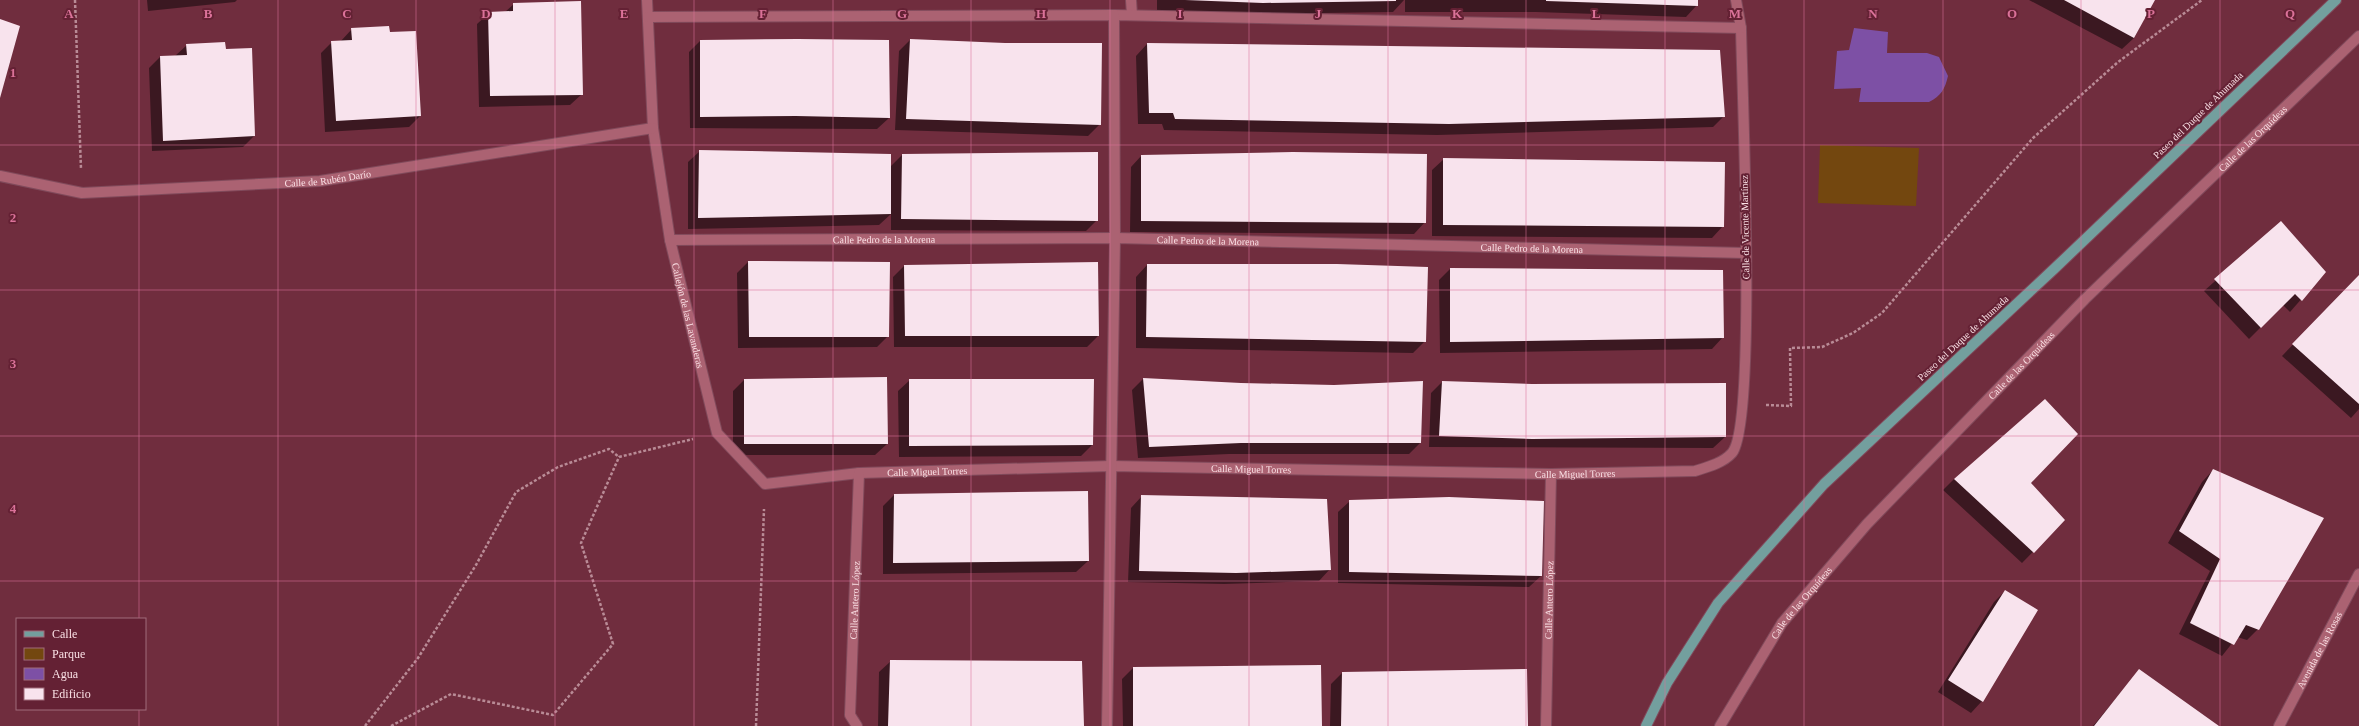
<svg xmlns="http://www.w3.org/2000/svg" width="2359" height="726" viewBox="0 0 2359 726" font-family="Georgia,serif">
<style>
.green{fill:#73470f}
.water{fill:#7d50a5}
.shadow{fill:#0007}
.building{fill:#f8e3ed}
.lines{fill:none;stroke-linecap:round;stroke-linejoin:round}
.minor-casing{stroke:#804a5b;stroke-width:12}
.major-casing{stroke:#804a5b;stroke-width:12}
.path{stroke:#b98b96;stroke-width:2.5;stroke-dasharray:3 2;stroke-linecap:butt}
.minor{stroke:#ab6272;stroke-width:10}
.major{stroke:#739f9e;stroke-width:10}
.grid{fill:none;stroke:#db7299;stroke-width:1;stroke-opacity:0.55}
.labels{text-anchor:middle;dominant-baseline:central;stroke-width:4;stroke-linejoin:round;paint-order:stroke}
.street-label{font-size:10px;fill:#fae0e5;stroke:#642134}
.grid-label{font-size:13px;text-anchor:middle;font-weight:bold;fill:#db7299;stroke:#642134;stroke-width:4;stroke-linejoin:round;paint-order:stroke}
</style>
<rect width="100%" height="100%" fill="#702d3e"/>
<path class="green" d="M1820,145L1919,148L1916,206L1818,203Z"/>
<path class="water" d="M1854,28L1888,32L1887,53H1927L1939,57L1948,76C1945,89 1941,96 1929,102H1859L1861,88L1834,89L1837,51L1849,50Z"/>
<path class="shadow" d="M147,0H237L235,2L148,11Z
M1157,0H1404L1393,12L1251,14L1157,12Z
M1405,0H1697V5L1686,17L1536,12H1405Z
M2029,0H2154L2134,38L2122,49Z
M514,4L582,94L570,105L479,107L477,24L489,13L505,12Z
M352,29L420,116L409,127L325,132L321,53L332,42H340Z
M910,40L1005,44L1100,124L1088,136L895,130L899,51Z
M700,41L889,118L877,129L690,128L689,52Z
M1147,44L1719,51L1724,116L1713,127L1437,135L1164,130L1162,124H1138L1136,56Z
M187,45L225,50L254,136L243,147L152,151L149,68L160,57L175,56Z
M700,151L890,167L902,155L1097,220L1086,231L891,230V214L879,225L688,229V162Z
M1142,155L1425,222L1414,234L1130,232L1131,167Z
M1444,159L1723,226L1712,238L1432,236V170Z
M2281,222L2325,272L2290,312L2283,305L2249,339L2204,291Z
M748,262L888,336L877,347L738,348L737,273Z
M1147,265L1425,341L1413,353L1136,348V277Z
M904,266L1098,336L1087,347H894L893,277Z
M1450,269L1723,337L1712,349L1440,353L1439,280Z
M2359,276V409L2351,418L2282,356Z
M1143,379L1241,384L1334,386L1422,382L1420,443L1409,454H1229L1138,458L1132,390Z
M744,380L887,444L875,455H733V391Z
M910,380L1092,445L1081,456L899,457L898,391Z
M1442,382L1725,437L1713,448L1429,447L1431,393Z
M2213,470L2258,629L2247,640L2237,637L2222,656L2179,634L2210,571L2168,543L2202,482Z
M1954,479L2029,483L2064,520L2022,563L1943,490Z
M894,495L1088,561L1076,572L883,574V506Z
M1142,496L1330,569L1319,581L1224,584L1128,582L1131,508Z
M1350,501L1541,576L1529,587L1338,583V512Z
M2005,591L1982,701L1971,713L1938,692L1994,602Z
M891,661L1083,726H878L879,672Z
M1133,668L1321,726H1123L1122,679Z
M2139,671L2218,726H2093Z
M1342,673L1527,726H1330L1331,684Z"/>
<path class="building" d="M1185,0H1396V1L1263,3Z
M1546,0H1698V6L1546,1Z
M2064,0H2155L2134,38Z
M581,1L583,95L490,96L488,12L513,11V3Z
M0,19L20,26L0,98Z
M389,26L390,32L416,31L421,116L336,121L331,41L352,40L351,28Z
M798,39L889,40L890,118L796,116L700,117V40Z
M910,39L1005,43H1102L1101,125L906,119Z
M225,42L226,49L252,48L255,136L163,141L160,56L187,55L186,44Z
M1147,43L1720,50L1725,117L1449,124L1175,119L1173,113H1149Z
M699,150L891,154V214L698,218Z
M1098,152V221L901,219L902,154Z
M1293,152L1427,154L1426,223L1141,221V155Z
M1443,158L1725,162L1724,227L1443,225Z
M2281,221L2326,272L2302,301L2295,294L2261,328L2214,279Z
M748,261L890,262L889,337H749Z
M1098,262L1099,336H905L904,265Z
M1147,264H1337L1428,267L1426,342L1146,337Z
M1450,268L1723,270L1724,338L1450,342Z
M2359,275V404L2292,344Z
M887,377L888,444H744V379Z
M1143,378L1241,383L1334,385L1423,381L1421,443H1241L1149,447Z
M909,379H1094L1093,445L909,446Z
M1442,381L1532,384L1726,383V437L1532,439L1439,436Z
M2045,399L2078,434L2031,483L2065,520L2034,553L1954,479Z
M2213,469L2324,518L2259,630L2246,625L2234,645L2190,623L2220,559L2179,531Z
M1088,491L1089,561L893,563L894,494Z
M1141,495L1327,499L1331,570L1236,573L1139,571Z
M1449,497L1544,501L1542,576L1349,572V500Z
M2005,590L2038,610L1983,702L1948,680Z
M890,660L1082,661L1084,726H888Z
M1321,665L1322,726H1133V667Z
M1527,669L1528,726H1341L1342,672Z
M2139,669L2219,726H2094Z"/>
<g class="lines">
<g class="minor-casing">
<g id="minor">
<path id="s1" d="M647,0L653,128L670,240L717,433L765,484L859,473L1111,466L1551,474L1695,471C1708,467 1723,463 1732,453C1757,424 1742,87 1741,28L1736,0"/>
<path d="M1131,0L1132,15"/>
<path d="M648,17L1114,15L1741,28"/>
<path id="s2" d="M0,176L82,193L320,181L653,128"/>
<path id="s3" d="M670,240L1115,238L1746,253"/>
<path id="s4" d="M857,726L850,715L859,473"/>
<path d="M1107,726L1115,238L1114,15"/>
<path id="s5" d="M1546,726L1551,474"/>
<path id="s6" d="M1720,726L1782,623L1867,524L2085,299L2359,36"/>
<path id="s7" d="M2279,726L2359,574"/>
</g>
</g>
<g class="major-casing">
<path id="major" d="M1646,726L1667,683L1718,603L1824,484L2055,268L2336,0"/>
</g>
<path class="path" d="M75,0L81,169
M1766,405L1791,406L1790,348L1822,347L1853,333L1882,313L2033,138L2118,62L2202,0
M365,726L418,658L476,565L516,492L558,467L609,449L619,457
M391,726L451,694L553,715L613,644L581,543L619,457L693,439
M756,726L764,509"/>
<use href="#minor" class="minor"/>
<use href="#major" class="major"/>
</g>
<path class="grid" d="M139,0V619M278,0V726M416,0V726M555,0V726M694,0V726M833,0V726M971,0V726M1110,0V726M1249,0V726M1388,0V726M1526,0V726M1665,0V726M1804,0V726M1943,0V726M2081,0V726M2220,0V726M0,145H2359M0,290H2359M0,436H2359M0,581H2359M139,709V726"/>
<g class="labels">
<g class="street-label">
<text transform="translate(2198 115) rotate(-44)">Paseo del Duque de Ahumada</text>
<text stroke="none"><textPath href="#s6" startOffset="796">Calle de las Orquídeas</textPath></text>
<text stroke="none"><textPath href="#s2" startOffset="330">Calle de Rubén Darío</textPath></text>
<text transform="translate(1745 227) rotate(-91)">Calle de Vicente Martínez</text>
<text stroke="none"><textPath href="#s3" startOffset="214">Calle Pedro de la Morena</textPath></text>
<text stroke="none"><textPath href="#s3" startOffset="538">Calle Pedro de la Morena</textPath></text>
<text stroke="none"><textPath href="#s3" startOffset="862">Calle Pedro de la Morena</textPath></text>
<text stroke="none"><textPath href="#s1" startOffset="319">Callejón de las Lavanderas</textPath></text>
<text transform="translate(1963 338) rotate(-43)">Paseo del Duque de Ahumada</text>
<text stroke="none"><textPath href="#s6" startOffset="472">Calle de las Orquídeas</textPath></text>
<text stroke="none"><textPath href="#s1" startOffset="997">Calle Miguel Torres</textPath></text>
<text stroke="none"><textPath href="#s1" startOffset="673">Calle Miguel Torres</textPath></text>
<text stroke="none"><textPath href="#s1" startOffset="1321">Calle Miguel Torres</textPath></text>
<text stroke="none"><textPath href="#s4" startOffset="128">Calle Antero López</textPath></text>
<text stroke="none"><textPath href="#s5" startOffset="126">Calle Antero López</textPath></text>
<text stroke="none"><textPath href="#s6" startOffset="148">Calle de las Orquídeas</textPath></text>
<text stroke="none"><textPath href="#s7" startOffset="86">Avenida de las Rosas</textPath></text>
</g>
</g>
<g class="grid-label">
<text x="69" y="18">A</text>
<text x="208" y="18">B</text>
<text x="347" y="18">C</text>
<text x="486" y="18">D</text>
<text x="624" y="18">E</text>
<text x="763" y="18">F</text>
<text x="902" y="18">G</text>
<text x="1041" y="18">H</text>
<text x="1180" y="18">I</text>
<text x="1318" y="18">J</text>
<text x="1457" y="18">K</text>
<text x="1596" y="18">L</text>
<text x="1735" y="18">M</text>
<text x="1873" y="18">N</text>
<text x="2012" y="18">O</text>
<text x="2151" y="18">P</text>
<text x="2290" y="18">Q</text>
<text x="13" y="77">1</text>
<text x="13" y="222">2</text>
<text x="13" y="368">3</text>
<text x="13" y="513">4</text>
</g>
<rect x="16" y="618" width="130" height="92" fill="#642134" stroke="#a06d7b"/>
<rect x="24" y="631" width="20" height="6" fill="#739f9e" stroke="#a06d7b"/>
<text x="52" y="638" font-size="12" fill="#fae0e5">Calle</text>
<rect x="24" y="648" width="20" height="12" fill="#73470f" stroke="#a06d7b"/>
<text x="52" y="658" font-size="12" fill="#fae0e5">Parque</text>
<rect x="24" y="668" width="20" height="12" fill="#7d50a5" stroke="#a06d7b"/>
<text x="52" y="678" font-size="12" fill="#fae0e5">Agua</text>
<rect x="24" y="688" width="20" height="12" fill="#f8e3ed" stroke="#a06d7b"/>
<text x="52" y="698" font-size="12" fill="#fae0e5">Edificio</text>
</svg>
